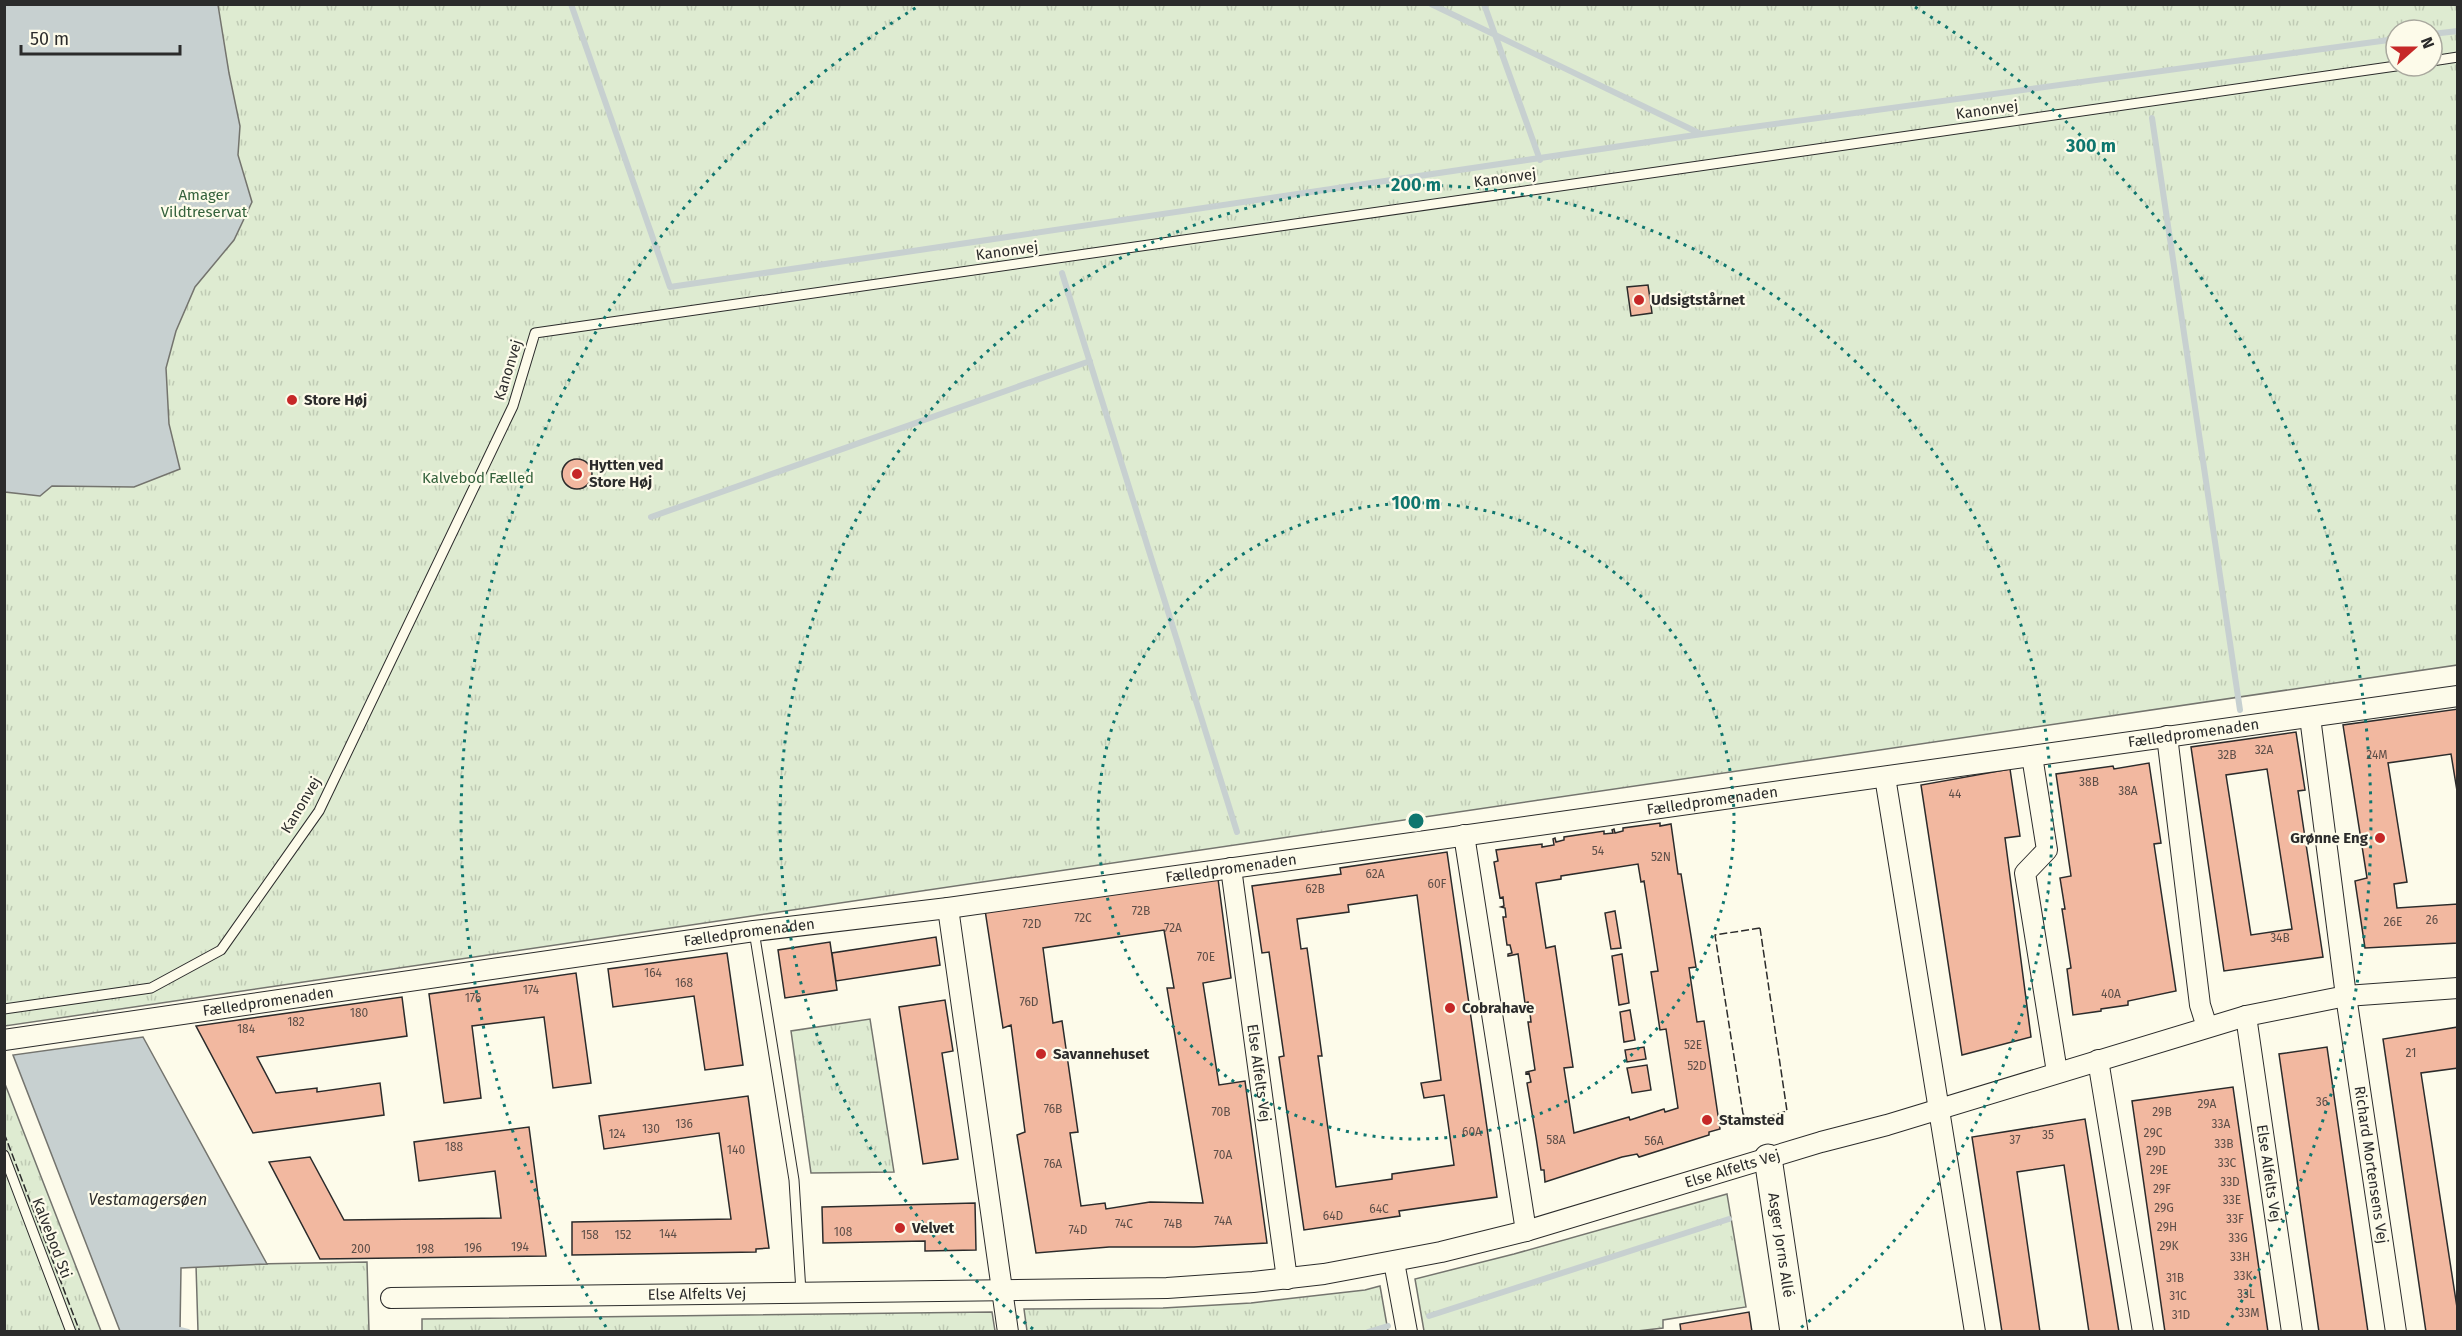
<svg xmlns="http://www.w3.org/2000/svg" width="2462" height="1336" viewBox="0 0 2462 1336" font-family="'Fira Sans',sans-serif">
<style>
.grass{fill:url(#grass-tufts);stroke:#74746e;stroke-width:1.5;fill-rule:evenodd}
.water{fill:#c7d0d0;stroke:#74746e;stroke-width:1.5}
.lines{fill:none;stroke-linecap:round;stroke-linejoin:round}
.stream{stroke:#c7d0d0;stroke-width:6}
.building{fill:#f2b8a0;stroke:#2b2b2b;stroke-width:1.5;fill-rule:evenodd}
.lane-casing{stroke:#2b2b2b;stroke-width:11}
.street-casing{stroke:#2b2b2b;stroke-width:22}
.secondary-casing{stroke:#2b2b2b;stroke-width:29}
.lane{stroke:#fdfbea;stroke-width:9}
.street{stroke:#fdfbea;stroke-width:20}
.secondary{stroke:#fdfbea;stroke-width:27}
.fence{stroke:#2b2b2b;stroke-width:1.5;stroke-dasharray:8 3;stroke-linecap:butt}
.ring{fill:none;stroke:#0f766e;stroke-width:3;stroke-dasharray:3 6}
.poi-dot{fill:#c62828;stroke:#fdfbea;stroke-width:2}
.labels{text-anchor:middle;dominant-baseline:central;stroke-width:4.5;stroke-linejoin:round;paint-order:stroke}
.number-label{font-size:12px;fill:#5d4e48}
.street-label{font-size:15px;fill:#2b2b2b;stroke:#fdfbea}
.park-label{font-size:15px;fill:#34623c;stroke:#fdfbea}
.poi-label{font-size:15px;font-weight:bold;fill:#2b2b2b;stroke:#fdfbea;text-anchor:start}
.water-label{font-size:16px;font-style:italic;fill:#2b2b2b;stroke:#fdfbea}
.centre{fill:#0f766e;stroke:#fdfbea;stroke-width:3}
.ring-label{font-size:18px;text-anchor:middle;font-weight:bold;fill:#0f766e;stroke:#fdfbea;stroke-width:4.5;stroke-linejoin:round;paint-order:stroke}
</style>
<defs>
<pattern id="grass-tufts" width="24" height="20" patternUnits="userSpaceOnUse" patternTransform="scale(1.5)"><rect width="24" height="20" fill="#deebd1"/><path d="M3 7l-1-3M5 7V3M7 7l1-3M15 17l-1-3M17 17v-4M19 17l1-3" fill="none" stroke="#bfcab4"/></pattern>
</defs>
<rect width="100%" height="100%" fill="#fdfbea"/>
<path class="grass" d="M5,5H2457V665L5,1026ZM2396,30H2432V66H2396Z
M870,1019L894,1172L811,1173L791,1031Z
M5,1084L101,1331H5Z
M1727,1194L1746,1307L1663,1320V1328L1637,1331H1424L1415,1279L1514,1254Z
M367,1262L369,1331H198L196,1265Z
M1380,1286L1388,1331H1027L1024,1309L1163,1308L1251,1303L1365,1290Z
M992,1312L995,1331H422V1319Z"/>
<path class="water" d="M5,4L218,5L229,73L240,126L238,155L252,202L234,240L195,287L176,331L166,368L169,424L180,469L134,487L52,486L40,496L5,492Z
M143,1037L267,1264L181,1268L180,1331H120L13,1055Z"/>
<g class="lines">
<path class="stream" d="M571,4L670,287L1702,134L2396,39
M1431,4L1701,134
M1484,4L1540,160
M2432,34L2458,31
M2152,118L2240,710
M1062,273L1237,832
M651,517L1090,361
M1429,1316L1729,1219
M180,1330L188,1332
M1368,1332L1388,1326"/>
</g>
<path class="building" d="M1648,285L1652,313L1631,316L1627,287Z
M562 474a15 15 0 1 1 30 0a15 15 0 1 1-30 0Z
M2458,709V797L2451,754L2388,763L2407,882L2394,884L2397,908L2458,904V943L2365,948L2355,881L2367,878L2343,725Z
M2296,732L2305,790L2298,791L2323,957L2224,971L2191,747ZM2267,769L2292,929L2251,935L2226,775Z
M2149,763L2161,843L2154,844L2176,991L2128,1001V1005L2101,1009V1011L2073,1015L2067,969L2071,968L2062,909H2065L2060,878L2071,876L2056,774L2113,766L2114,769Z
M2010,769L2020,836L2005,838L2031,1037L1962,1055L1921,785Z
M1660,823V826L1671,824L1678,874H1681L1696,967L1689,968L1697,1022L1704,1021L1720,1129L1709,1132V1135L1639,1157L1637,1154L1622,1157L1545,1182L1544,1170H1541L1536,1137L1527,1083L1531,1082L1529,1073L1526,1074V1072L1535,1070L1528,1022H1531L1530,1013H1527L1526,1011H1530L1528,1002L1525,1003L1518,954L1508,956V954L1512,953L1510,945H1507L1503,917H1506L1505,908L1501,907L1504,906L1503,897L1500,898L1494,862L1498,861L1496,850L1542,844V847L1554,845L1553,839L1555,838L1556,842L1564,840V837L1604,831V834L1613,833L1612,830L1614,829L1615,833L1623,831V828ZM1638,864L1641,882L1644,881L1658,971L1651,972L1660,1030L1666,1029L1678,1108L1665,1112L1664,1109L1630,1120L1629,1117L1574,1133L1564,1068L1573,1067L1555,946L1546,948L1536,883L1561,879V876Z
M1447,852L1497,1197L1399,1211L1400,1216L1304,1230L1279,1057L1284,1056L1269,952L1262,953L1252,886L1341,874L1340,868ZM1417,895L1441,1080L1421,1083L1424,1098L1444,1095L1454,1165L1392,1174V1179L1336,1187L1318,1056H1322L1307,948L1301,949L1297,919L1349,912L1348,905Z
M1218,879L1231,978L1203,983L1219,1085L1245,1081L1267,1243L1194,1247H1109L1036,1253L1017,1135L1025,1132L1011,1025L1003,1028L985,910ZM1164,930L1174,988H1167L1203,1203L1150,1202L1106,1209L1105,1203L1081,1206L1070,1133L1078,1132L1062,1021L1053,1023L1043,948Z
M1615,911L1621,948L1611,949L1605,913Z
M936,937L940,965L836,981L832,953Z
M830,942L837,990L785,998L778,950Z
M727,953L743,1065L705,1070L694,996L613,1007L608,969Z
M1622,954L1629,1003L1619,1005L1612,956Z
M576,973L591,1083L553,1088L544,1017L472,1026L481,1098L444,1103L429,994Z
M402,997L407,1036L257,1057L276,1093L317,1088V1092L380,1083L384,1115L253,1133L196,1026Z
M945,1000L953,1051L942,1053L958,1159L923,1164L899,1007Z
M1630,1010L1635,1040L1624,1042L1620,1012Z
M2458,1027V1068L2421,1073L2458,1314V1332H2426L2383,1039Z
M1644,1047L1646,1059L1627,1062L1625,1050Z
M2327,1047L2368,1332H2319L2279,1054Z
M1647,1065L1651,1090L1632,1093L1627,1068Z
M2233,1087L2268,1332H2165L2132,1101Z
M748,1096L769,1248L756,1249V1252L572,1255V1222L731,1219L719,1133L604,1149L599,1116Z
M2085,1119L2119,1332H2089L2064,1165L2017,1172L2040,1332H2002L1972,1137Z
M529,1127L546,1256L320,1259L269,1162L310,1157L344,1220L501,1218L495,1171L419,1181L414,1142Z
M975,1203L976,1250L925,1251V1241L823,1243L822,1207Z
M1749,1312L1752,1332H1681L1680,1324Z"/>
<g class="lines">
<g class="lane-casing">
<path id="lane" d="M2432,61L2458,57
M754,931L794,1180L801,1292
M4,1009L151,988L221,950L319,811L513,406L535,333L2396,66
M4,1155L71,1332"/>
</g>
<g class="street-casing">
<g id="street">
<path id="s1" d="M2310,717L2346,996L2396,1332"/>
<path d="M2167,736L2200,1005L2207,1027"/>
<path d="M2032,756L2047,850L2025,873L2057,1072"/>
<path d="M1885,777L1975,1332"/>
<path d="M1464,835L1526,1231"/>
<path id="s2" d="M1231,868L1287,1279"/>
<path d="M948,908L1008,1332"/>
<path id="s3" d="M2246,1016L2292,1332"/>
<path id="s4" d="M4,1040L754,931L948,908L2458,696"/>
<path d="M2098,1060L2143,1332"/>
<path d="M1394,1262L1407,1332"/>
<path id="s5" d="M391,1298L1167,1288L1253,1282L1324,1274L1441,1252L1526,1231L1821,1142L1887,1125L2246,1016L2346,996L2458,988"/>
</g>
</g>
<g class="secondary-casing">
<g id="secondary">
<path id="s6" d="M1768,1158L1794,1332"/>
</g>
</g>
<use href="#lane" class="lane"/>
<use href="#street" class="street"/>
<use href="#secondary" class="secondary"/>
<path class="fence" d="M1760,928L1787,1111L1755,1121L1743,1114L1715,935Z
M4,1133L80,1332"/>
</g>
<g class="ring">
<circle cx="1416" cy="821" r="318"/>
<path d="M1033 1329A636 636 0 1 1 1799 1329"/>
<path d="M606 1327A955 955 0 0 1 917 7M1915 7A955 955 0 0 1 2226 1327"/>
</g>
<g class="poi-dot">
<circle cx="1639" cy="300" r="6"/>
<circle cx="292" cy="400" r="6"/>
<circle cx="577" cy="474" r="6"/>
<circle cx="2380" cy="838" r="6"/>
<circle cx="1450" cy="1008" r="6"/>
<circle cx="1041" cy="1054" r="6"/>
<circle cx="1707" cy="1120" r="6"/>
<circle cx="900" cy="1228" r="6"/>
</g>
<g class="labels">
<g class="number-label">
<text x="2264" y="750">32A</text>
<text x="2227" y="755">32B</text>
<text x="2377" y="755">24M</text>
<text x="2089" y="782">38B</text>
<text x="2128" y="791">38A</text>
<text x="1955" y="794">44</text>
<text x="1598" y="851">54</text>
<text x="1661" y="857">52N</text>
<text x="1375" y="874">62A</text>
<text x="1437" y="884">60F</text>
<text x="1315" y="889">62B</text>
<text x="1141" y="911">72B</text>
<text x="1083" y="918">72C</text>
<text x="2432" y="920">26</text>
<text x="2393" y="922">26E</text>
<text x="1032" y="924">72D</text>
<text x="1173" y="928">72A</text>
<text x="2280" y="938">34B</text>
<text x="1206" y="957">70E</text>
<text x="653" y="973">164</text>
<text x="684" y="983">168</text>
<text x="531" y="990">174</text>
<text x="2111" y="994">40A</text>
<text x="473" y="998">176</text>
<text x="1029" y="1002">76D</text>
<text x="359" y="1013">180</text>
<text x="296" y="1022">182</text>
<text x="246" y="1029">184</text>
<text x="1693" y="1045">52E</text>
<text x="2411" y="1053">21</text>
<text x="1697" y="1066">52D</text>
<text x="2322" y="1102">36</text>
<text x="2207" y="1104">29A</text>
<text x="1053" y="1109">76B</text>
<text x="1221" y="1112">70B</text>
<text x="2162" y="1112">29B</text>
<text x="684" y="1124">136</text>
<text x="2221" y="1124">33A</text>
<text x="651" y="1129">130</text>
<text x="1472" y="1132">60A</text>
<text x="2153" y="1133">29C</text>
<text x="617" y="1134">124</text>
<text x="2048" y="1135">35</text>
<text x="1556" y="1140">58A</text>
<text x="2015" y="1140">37</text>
<text x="1654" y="1141">56A</text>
<text x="2224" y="1144">33B</text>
<text x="454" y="1147">188</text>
<text x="736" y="1150">140</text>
<text x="2156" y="1151">29D</text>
<text x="1223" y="1155">70A</text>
<text x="2227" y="1163">33C</text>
<text x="1053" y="1164">76A</text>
<text x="2159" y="1170">29E</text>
<text x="2230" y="1182">33D</text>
<text x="2162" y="1189">29F</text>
<text x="2232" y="1200">33E</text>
<text x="2164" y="1208">29G</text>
<text x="1379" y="1209">64C</text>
<text x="1333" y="1216">64D</text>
<text x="2235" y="1219">33F</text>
<text x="1223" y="1221">74A</text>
<text x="1124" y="1224">74C</text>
<text x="1173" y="1224">74B</text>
<text x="2167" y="1227">29H</text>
<text x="1078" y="1230">74D</text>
<text x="843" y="1232">108</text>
<text x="668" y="1234">144</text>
<text x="590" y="1235">158</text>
<text x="623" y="1235">152</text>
<text x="2238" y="1238">33G</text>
<text x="2169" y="1246">29K</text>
<text x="520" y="1247">194</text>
<text x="473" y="1248">196</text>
<text x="361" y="1249">200</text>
<text x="425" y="1249">198</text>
<text x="2240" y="1257">33H</text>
<text x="2243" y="1276">33K</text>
<text x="2175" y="1278">31B</text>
<text x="2246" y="1294">33L</text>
<text x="2178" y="1296">31C</text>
<text x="2249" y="1313">33M</text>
<text x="2181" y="1315">31D</text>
</g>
<g class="street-label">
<text transform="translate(1987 110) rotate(-8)">Kanonvej</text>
<text transform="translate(1505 178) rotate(-8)">Kanonvej</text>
<text transform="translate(1007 251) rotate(-8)">Kanonvej</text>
<text transform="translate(508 370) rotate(-73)">Kanonvej</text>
<text stroke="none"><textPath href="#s4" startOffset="2211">Fælledpromenaden</textPath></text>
<text stroke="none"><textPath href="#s4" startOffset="1725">Fælledpromenaden</textPath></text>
<text transform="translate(301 805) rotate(-59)">Kanonvej</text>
<text stroke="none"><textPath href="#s4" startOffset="1239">Fælledpromenaden</textPath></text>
<text stroke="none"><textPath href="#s4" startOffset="753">Fælledpromenaden</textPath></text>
<text stroke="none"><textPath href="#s4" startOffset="267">Fælledpromenaden</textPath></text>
<text stroke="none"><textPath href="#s2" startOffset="207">Else Alfelts Vej</textPath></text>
<text stroke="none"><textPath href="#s1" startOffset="452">Richard Mortensens Vej</textPath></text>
<text stroke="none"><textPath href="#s5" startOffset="1356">Else Alfelts Vej</textPath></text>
<text stroke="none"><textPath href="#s3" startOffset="159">Else Alfelts Vej</textPath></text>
<text transform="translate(52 1238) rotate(69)">Kalvebod Sti</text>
<text stroke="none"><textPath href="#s6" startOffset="88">Asger Jorns Allé</textPath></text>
<text stroke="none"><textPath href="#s5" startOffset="306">Else Alfelts Vej</textPath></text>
</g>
<g class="park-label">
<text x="204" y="195">Amager<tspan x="204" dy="17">Vildtreservat</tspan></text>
<text x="478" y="478">Kalvebod Fælled</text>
</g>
<g class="poi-label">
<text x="1651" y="300">Udsigtstårnet</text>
<text x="304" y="400">Store Høj</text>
<text x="589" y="465">Hytten ved<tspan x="589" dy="17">Store Høj</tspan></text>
<text x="2368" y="838" text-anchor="end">Grønne Eng</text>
<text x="1462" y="1008">Cobrahave</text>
<text x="1053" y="1054">Savannehuset</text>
<text x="1719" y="1120">Stamsted</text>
<text x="912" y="1228">Velvet</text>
</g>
<g class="water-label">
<text x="148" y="1199">Vestamagersøen</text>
</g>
</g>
<circle cx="1416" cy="821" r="9" class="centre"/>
<g class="ring-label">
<text x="2091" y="152">300 m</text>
<text x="1416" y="191">200 m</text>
<text x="1416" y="509">100 m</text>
</g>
<rect width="2462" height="1336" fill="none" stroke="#2b2b2b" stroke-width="12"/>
<g transform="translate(2414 48) rotate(69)"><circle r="28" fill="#fdfbea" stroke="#a9a89e" stroke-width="1.5"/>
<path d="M0-4.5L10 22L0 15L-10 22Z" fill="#c62828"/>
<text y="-9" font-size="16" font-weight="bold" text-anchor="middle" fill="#2b2b2b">N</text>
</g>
<path d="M21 45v9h159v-9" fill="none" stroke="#2b2b2b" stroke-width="3"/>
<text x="30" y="45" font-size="18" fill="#2b2b2b" stroke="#fdfbea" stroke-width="4.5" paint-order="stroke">50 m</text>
</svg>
